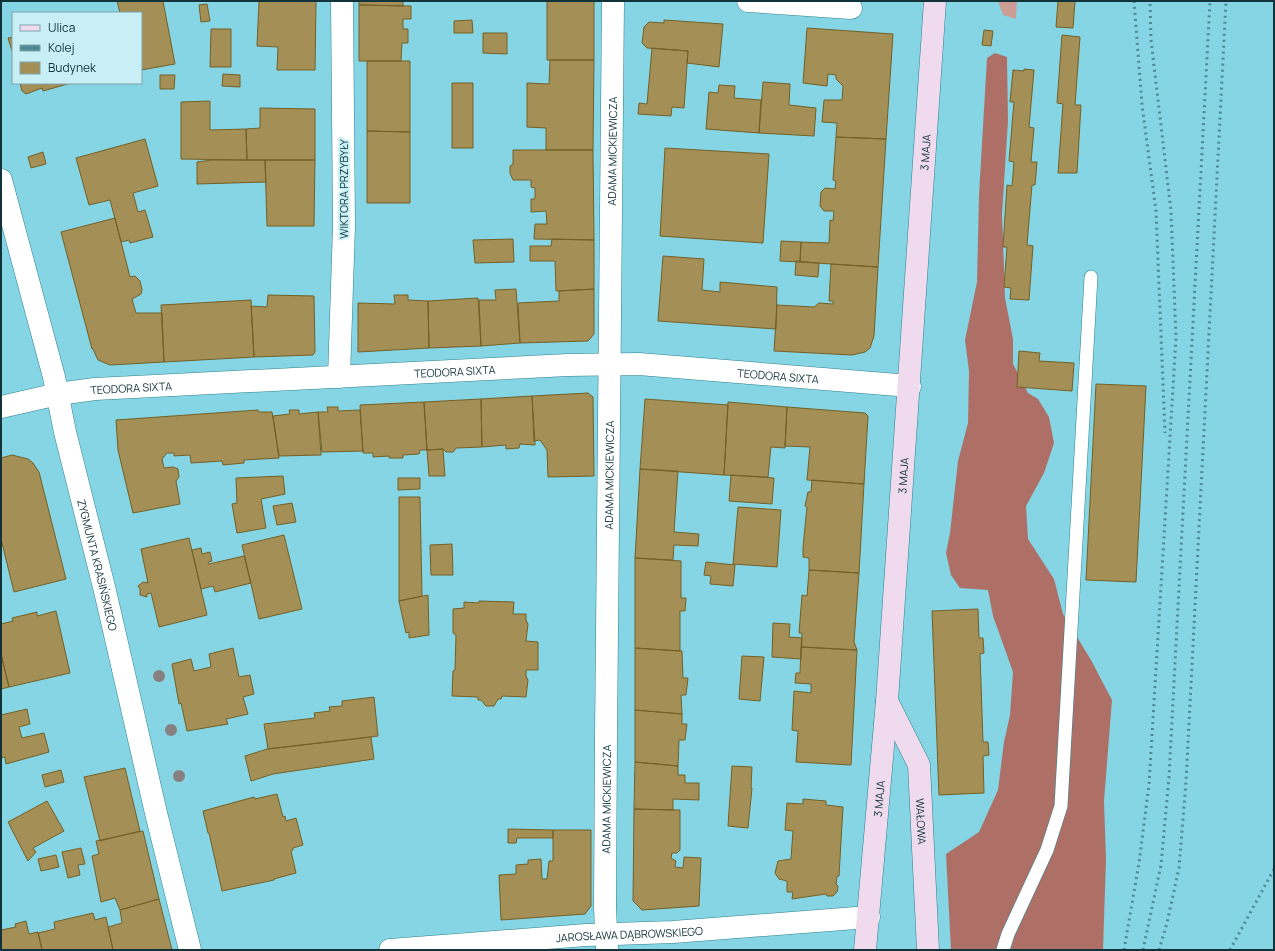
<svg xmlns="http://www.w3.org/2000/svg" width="1275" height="951" viewBox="0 0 1275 951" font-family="Manrope,sans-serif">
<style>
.green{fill:#cb9d95}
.forest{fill:#ae7066}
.building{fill:#a49056;stroke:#746025}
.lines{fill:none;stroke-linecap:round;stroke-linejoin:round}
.lane-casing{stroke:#2e818f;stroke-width:14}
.street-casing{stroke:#2e818f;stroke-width:23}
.secondary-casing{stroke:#2e818f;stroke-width:23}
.lane{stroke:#fff;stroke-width:13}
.street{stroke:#fff;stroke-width:22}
.secondary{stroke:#f0dbee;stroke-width:22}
.rail{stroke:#4e8994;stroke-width:3;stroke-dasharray:2 4;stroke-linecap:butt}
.tree{fill:#878080}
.labels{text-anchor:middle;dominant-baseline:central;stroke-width:4;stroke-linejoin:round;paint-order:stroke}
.street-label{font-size:11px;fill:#113339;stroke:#c9eff6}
</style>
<rect width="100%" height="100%" fill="#85d5e4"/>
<path class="green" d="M998,1H1017L1016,19L1003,15Z"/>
<path class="forest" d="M995,53L1007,57L1008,121L1002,214L1005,298L1013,339V364L1028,393L1038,399L1049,417L1054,443L1044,473L1026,506L1028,539L1054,579L1063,614L1091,660L1112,700L1104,801L1106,859L1103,950H951L946,854L979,832L998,790L1004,742L1010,715L1013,672L993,616L988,590L960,588L951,575L946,553L950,533L958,461L968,423L969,371L965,340L977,282L979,195L987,58Z"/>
<path class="building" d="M117,1H163L175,64L141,70V13H120Z
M259,1H316L315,70H277L278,47L257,46Z
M359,1H403V6L359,5Z
M547,1H594V60H547Z
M1058,1H1075L1073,28L1056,27Z
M207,4L210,21L201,22L199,5Z
M359,5L411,6V19H403V29H408V43H402L401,61H359Z
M472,20L473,33H454V21Z
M664,20L723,24L719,67L687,63L688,51L647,48L642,43L644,27L649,22L664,23Z
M807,28L893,34L886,139L836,137L837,123L822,122L824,100H842L843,86L836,79V75L828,74L827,86L803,83Z
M211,29H231V67H210Z
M984,30L993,31L991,46L982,45Z
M483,33H507V54L483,53Z
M1062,35L1080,37L1075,105H1081L1077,173H1058L1063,104L1057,103Z
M13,37V54L8,38Z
M652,48L688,51L684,108L672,107L671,116L638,114L639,103L647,104Z
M550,60H594L593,150H546V128L527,127V83L549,84Z
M367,61H410V132L367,131Z
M1024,69L1034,70L1029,127L1034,128L1031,162H1037L1035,185H1032L1027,245L1033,246L1029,300L1010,299L1011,288L1004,287L1007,247H1003L1007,185L1012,186L1014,162L1009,161L1014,102H1010L1013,70L1024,71Z
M223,74L240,75V87L222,86Z
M160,75H175L174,89H160Z
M763,82L790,84L789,105L816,108L814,136L759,133Z
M20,83H71L43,91L42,88L26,94L22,91Z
M452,83H473V148H452Z
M719,85L735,86L734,98L761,100L759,133L706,129L709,92L718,93Z
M210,101V130L246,129L247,160L181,159V102Z
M260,108L315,109V160H247L246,129L260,128Z
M367,131L410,132V203H367Z
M836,137L886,139L878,267L800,262L801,242L829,243L830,220L833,221L834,211H824L820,206L821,192L825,188L835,189L836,181L833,180Z
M145,139L158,186L133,193L138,212L145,210L153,237L130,243L129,240L121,242L110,200L89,205L76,158Z
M665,148L769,154L763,243L660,236Z
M513,150H593L594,240L534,239L535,224H547L546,211L531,212V199H535V188L531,187V180H513L510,173V166L513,164Z
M43,152L46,164L31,168L28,157Z
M212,160H265L266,182L197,184V162Z
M265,160H315L314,226H267Z
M115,218L130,277L135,276L140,281L142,290L141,294L132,299L136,313H162L164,362L110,365L98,360L93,349H92L61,232Z
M513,239L514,262L475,263L473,240Z
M552,239L594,240V289L556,291L555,261H530V246H551Z
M781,241L801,242L800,262L780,261Z
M663,256L704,259L702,290L720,292V282L777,287L776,329L658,321Z
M796,261L819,263L818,277L795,275Z
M831,264L878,267L874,336L870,348L865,352L852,355L774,351L777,305L814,307L819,303L833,304V301H829Z
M516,289L520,343L481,346L479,300H496L495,290Z
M594,289V334L588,341L520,343L518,303L559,301V291Z
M268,295L314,296L315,352L313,355L254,357L251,306L267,307Z
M394,295H408V300L428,301L429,348L358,352V303L395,304Z
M478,298L481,346L429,348L428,301Z
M251,300L254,357L164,362L161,305Z
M1019,351L1040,353L1039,361L1074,363L1072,391L1017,387Z
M1096,384L1146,386L1136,582L1086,580Z
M588,393L593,397L594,476L548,477L547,450L540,440L534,441L532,396Z
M532,396L535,445L520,444L519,448L506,449V445L482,447L481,399Z
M481,399L482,447L456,448L453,452H446L443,449L427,450L424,402Z
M645,399L728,405L724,475L640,469Z
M424,402L427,450H420L419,454L403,455V458H389V456L373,457V453H363L360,405Z
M728,402L787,407L785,448L771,447L768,477L724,475Z
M327,407H338V411L360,410L363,451L322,452L318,412H328Z
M787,407L865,413L868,416L864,484L807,480L810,447L785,446Z
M258,410L259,412H272L279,458L244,460V463L223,465L222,461L191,463L190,455L174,456V453H167L162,459L164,468L173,467L178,469L179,477L176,481L180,504L133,513L118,450L116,420Z
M289,410H299V414L318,412L321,455L279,456L273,416L290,414Z
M443,449L445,476H429L427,450Z
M12,455L28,459L33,463L39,472L66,579L14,592L1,539V458Z
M640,469L678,471L674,532L699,534L698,546L674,545L673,560L635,558Z
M731,475L774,478L772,504L729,501Z
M283,476L285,494L261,499L266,528L237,533L232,504L237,503L236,478Z
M398,478H420V489L398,490Z
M812,480L864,484L859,573L809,570V558L803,557V547L807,507L805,506L808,492H811Z
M399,497H420L422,596L399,601Z
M292,503L296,522L277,525L273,506Z
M738,507L781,510L777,567L733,564Z
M284,535L302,609L259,619L242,545Z
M189,538L207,615L159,627L151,593L147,594V597L140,595V589L138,586L143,582L148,583L141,549Z
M452,544L453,575H431L430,545Z
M201,548L202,554L210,552L212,561L208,562L209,564L244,556L251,583L215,592L213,586L201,589L192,550Z
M635,558L681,561V598H686L685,611H680V651L635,648Z
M706,562L735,565L733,586L710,584L711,576L704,575Z
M809,570L859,573L854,642L857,650L801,647L802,633H799L802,595L807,596Z
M428,595L429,635L409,638V632L406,633L399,601Z
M479,601L514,602L513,614H526V620L528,624L526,641L538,642V670H526V676L528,680L526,697L502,696L501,699H498L494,706H486L481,700H478V697L452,696L453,671L455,670L456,635L453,633V609L464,608V602L479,603Z
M978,609L979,638H983L984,653L980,654L983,742H988L989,755L983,756L984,793L939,795L932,611Z
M56,611L70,673L9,687L1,654V624L13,621L12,618L37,612V616Z
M773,623L790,624L789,637L802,638L801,659L772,657Z
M801,647L857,650L851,765L796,762L798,731L792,730L794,691L811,693V684L795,683L796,673H800Z
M233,648L239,677L250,675L254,694L243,697L248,714L226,719L228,724L187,731L181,703L179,704L172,664L191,659L194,671L211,667L209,654Z
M635,648L682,651L683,678H688L686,695H681L682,714L635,710Z
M1,654L9,687L1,689Z
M742,656L764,657L760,701L739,699Z
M374,697L378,736L268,749L264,724L315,718L314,713L330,711L329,707L342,706V701Z
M27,709L30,724L19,727L22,738L44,733L49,752L6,764L5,757L1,758V715Z
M635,710L682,714V724H687L685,740H679L678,766L635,762Z
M371,737L374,759L273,774L251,781L245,756L267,749Z
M635,762L678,766V775H685V783H699V800L673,799V810L634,809Z
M732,766L752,767L751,788H752L748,828L728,826Z
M125,768L140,831L100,841L84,777Z
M61,770L64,782L45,787L42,775Z
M277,794L283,817L285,816L286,821L296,818L303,845L293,848V850L291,851L296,873L274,879V880L222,891L209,833H208L203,811L254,797L255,799Z
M803,799L826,801V805L843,807L839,876H837L836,884L838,886L837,892L833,896H827L826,894L792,899L793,892H787V881L779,879L775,873L778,861L791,859L793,831L785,830L787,803L803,804Z
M47,801L64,831L33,848L36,852L28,861L8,822Z
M634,809L680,810V850L677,853H672L671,858L676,861L675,867L683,868L684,857L701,858L699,906L642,910L633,901Z
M508,829L553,830V838H517L516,843H508Z
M553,830H591V906L585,914L501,920L499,875L516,874V865L528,864V860L541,859L542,879H547L549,861H553Z
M143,831L159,899L120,910L115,898L101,902L92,856L99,854L96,841Z
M81,848L85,864L78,865L80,875L68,878L62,852Z
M56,855L59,867L41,871L38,859Z
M159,899L172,950H113L108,927L122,923L120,910Z
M93,913L95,920L106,917L113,950H42L38,933L55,929L54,922Z
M26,921L29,934L38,932L42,950H1V930L16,927L15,924Z"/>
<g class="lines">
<g class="lane-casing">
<path id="lane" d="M1003,950L1008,934L1047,850L1061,806L1091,277"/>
</g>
<g class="street-casing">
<g id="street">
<path d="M748,1L851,8"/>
<path id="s1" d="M1,180L54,377L65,432L105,591L156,813L190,950"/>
<path d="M339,377L344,226L342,1"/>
<path id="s2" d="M1,407L58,394L95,389L568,365L639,364L910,386"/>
<path id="s3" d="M390,950L586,935L673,932L869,917"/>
<path id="s4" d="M607,950L605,908L606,737L613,1"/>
</g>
</g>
<g class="secondary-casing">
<g id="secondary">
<path id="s5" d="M887,701L919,765L928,950"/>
<path id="s6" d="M865,950L887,701L935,1"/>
</g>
</g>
<use href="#lane" class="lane"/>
<use href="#street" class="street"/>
<use href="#secondary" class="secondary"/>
<path class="rail" d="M1134,1L1142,105L1156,211L1165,433
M1124,950L1139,863L1149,785L1176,338L1171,211L1151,40L1150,1
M1143,950L1161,865L1169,777L1210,1
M1159,950L1167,923L1179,868L1186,782L1226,1
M1230,950L1274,869"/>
</g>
<g class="tree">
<circle cx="159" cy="676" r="6"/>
<circle cx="171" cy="730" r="6"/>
<circle cx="179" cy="776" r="6"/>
</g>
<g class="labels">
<g class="street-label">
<text stroke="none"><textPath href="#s4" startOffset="799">ADAMA MICKIEWICZA</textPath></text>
<text stroke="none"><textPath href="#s6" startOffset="800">3 MAJA</textPath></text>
<text transform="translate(343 189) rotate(-90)">WIKTORA PRZYBYŁY</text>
<text stroke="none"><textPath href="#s2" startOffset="456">TEODORA SIXTA</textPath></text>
<text stroke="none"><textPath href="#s2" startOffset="780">TEODORA SIXTA</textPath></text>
<text stroke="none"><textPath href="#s2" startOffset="132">TEODORA SIXTA</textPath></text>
<text stroke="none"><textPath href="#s4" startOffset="475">ADAMA MICKIEWICZA</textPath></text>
<text stroke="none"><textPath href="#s6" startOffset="476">3 MAJA</textPath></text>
<text stroke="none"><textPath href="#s1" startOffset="397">ZYGMUNTA KRASIŃSKIEGO</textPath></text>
<text stroke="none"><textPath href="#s6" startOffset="152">3 MAJA</textPath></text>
<text stroke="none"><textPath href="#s4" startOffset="151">ADAMA MICKIEWICZA</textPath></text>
<text stroke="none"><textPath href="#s5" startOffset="128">WAŁOWA</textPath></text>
<text stroke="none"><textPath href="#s3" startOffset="240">JAROSŁAWA DĄBROWSKIEGO</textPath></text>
</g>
</g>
<rect width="1275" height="951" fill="none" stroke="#113339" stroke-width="4"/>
<rect x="12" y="12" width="130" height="72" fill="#c9eff6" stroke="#7fa4aa"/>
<rect x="20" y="25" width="20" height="6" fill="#f0dbee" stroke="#7fa4aa"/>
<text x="48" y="32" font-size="12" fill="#113339">Ulica</text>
<rect x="20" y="45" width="20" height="6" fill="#4e8994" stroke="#7fa4aa"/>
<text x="48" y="52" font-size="12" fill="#113339">Kolej</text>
<rect x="20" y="62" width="20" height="12" fill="#a49056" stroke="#7fa4aa"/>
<text x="48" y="72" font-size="12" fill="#113339">Budynek</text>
</svg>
